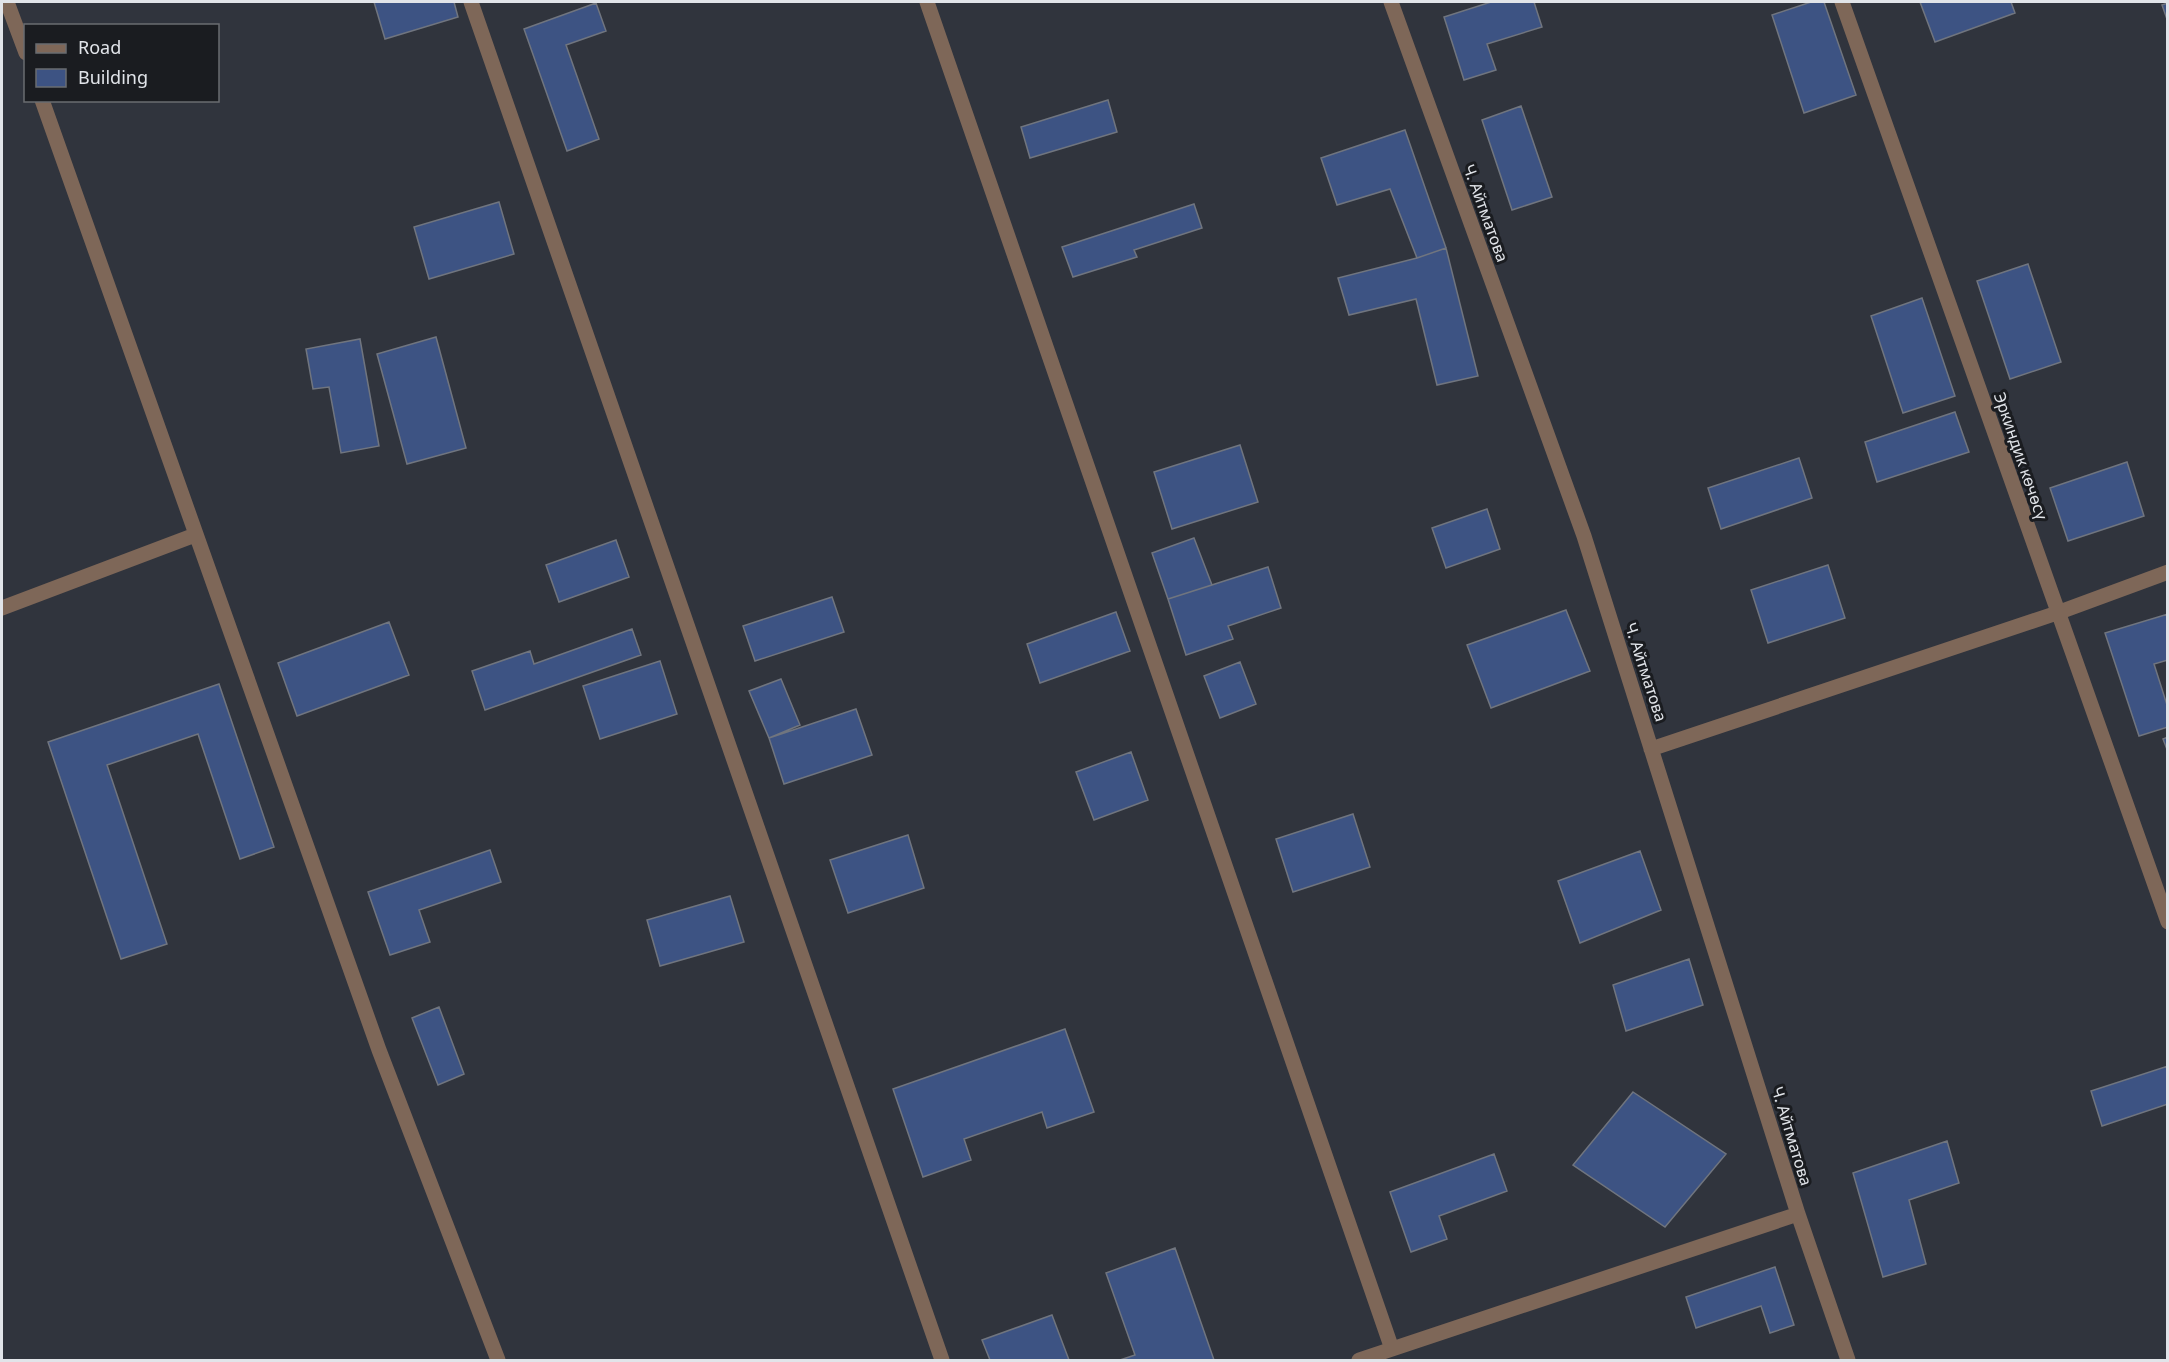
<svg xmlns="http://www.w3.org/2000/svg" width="2169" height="1362" viewBox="0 0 2169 1362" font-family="'Noto Sans',sans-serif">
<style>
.building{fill:#3d5383;stroke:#70757f;stroke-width:1.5}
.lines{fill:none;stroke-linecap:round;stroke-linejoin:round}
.minor{stroke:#7e6758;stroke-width:15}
.labels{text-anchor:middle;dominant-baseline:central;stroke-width:6;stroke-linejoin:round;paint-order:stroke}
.street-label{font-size:16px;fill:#e1e4e9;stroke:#1a1c20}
</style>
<rect width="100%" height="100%" fill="#30343d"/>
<path class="building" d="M374,2H454L458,17L385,39Z
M1491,2H1534L1542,27L1487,44L1496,70L1464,80L1444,17Z
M1811,2H1824L1856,95L1804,113L1772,15Z
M1920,2H2011L2015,13L1935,42Z
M596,3L606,31L566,45L599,139L567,151L524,29Z
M2168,3V22L2162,5Z
M1108,100L1117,132L1030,158L1021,127Z
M1521,106L1552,197L1512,210L1482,120Z
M1405,130L1446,248L1417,258L1390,189L1337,205L1321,158Z
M499,202L514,254L429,279L414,227Z
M1194,204L1202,228L1134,250L1137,257L1073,277L1062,247Z
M1446,248L1478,376L1437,385L1416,299L1349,315L1338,278L1417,258Z
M2028,264L2061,362L2010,379L1977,281Z
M1922,298L1955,396L1903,413L1871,316Z
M436,337L466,448L407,464L377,354Z
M360,339L379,446L341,453L329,387L313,389L306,349Z
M1955,412L1969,452L1877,482L1865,442Z
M1240,445L1258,502L1172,529L1154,472Z
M1799,458L1812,498L1721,529L1708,488Z
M2127,462L2144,516L2068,541L2050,488Z
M1487,509L1500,549L1446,568L1432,528Z
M1194,538L1212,585L1168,599L1152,553Z
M616,540L629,577L559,602L546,565Z
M1828,565L1845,618L1768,643L1751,590Z
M1268,567L1281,608L1228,626L1233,639L1186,655L1168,599Z
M832,597L844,632L755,661L743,626Z
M1566,610L1590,671L1491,708L1467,645Z
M1116,612L1130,651L1040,683L1027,644Z
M2168,614V660L2154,664L2168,708V727L2139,736L2105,633Z
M389,622L409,675L297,716L278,663Z
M632,629L641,655L485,710L472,671L530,651L534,664Z
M660,661L677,714L600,739L583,686Z
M1240,662L1256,704L1220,718L1204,676Z
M781,679L800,725L769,738L749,691Z
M219,684L274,847L240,859L198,734L107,765L167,944L121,959L48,742Z
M856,709L872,755L784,784L769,738Z
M2168,737V752L2163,739Z
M1131,752L1148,800L1094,820L1076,772Z
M1353,814L1370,867L1293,892L1276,839Z
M908,835L924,888L848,913L830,860Z
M490,850L501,882L419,910L430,942L390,955L368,892Z
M1640,851L1661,910L1580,943L1558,881Z
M730,896L744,942L660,966L647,920Z
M1689,959L1703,1005L1626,1031L1613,985Z
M439,1007L464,1074L438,1085L412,1018Z
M1065,1029L1094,1112L1047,1128L1042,1112L964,1139L971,1160L923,1177L893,1089Z
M2168,1066V1104L2102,1126L2091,1091Z
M1633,1092L1726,1154L1665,1227L1573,1165Z
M1947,1141L1959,1183L1909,1200L1926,1264L1883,1277L1853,1173Z
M1494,1154L1507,1191L1439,1216L1447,1239L1411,1252L1390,1192Z
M1175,1248L1214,1360H1120L1135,1355L1106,1273Z
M1775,1267L1794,1325L1770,1333L1761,1306L1696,1328L1686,1297Z
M1052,1315L1069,1360H990L982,1340Z"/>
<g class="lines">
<path class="minor" d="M7,2L26,53
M471,2L942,1360
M927,2L1392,1349
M1391,2L1584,536L1798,1214L1848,1360
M1842,2L2168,922
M42,100L379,1050L498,1360
M2,608L195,535
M1651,749L2057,613L2168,572
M1359,1360L1798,1214"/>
</g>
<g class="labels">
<g class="street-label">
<text transform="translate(1486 213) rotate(70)">Ч. Айтматова</text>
<text transform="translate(2021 456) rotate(71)">Эркиндик көчөсү</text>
<text transform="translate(1646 672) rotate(72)">Ч. Айтматова</text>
<text transform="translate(1792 1136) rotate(73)">Ч. Айтматова</text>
</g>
</g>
<rect width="2169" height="1362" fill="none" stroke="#e1e4e9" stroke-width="6"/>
<rect x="24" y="24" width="195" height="78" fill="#1a1c20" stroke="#6a6c70" stroke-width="1.5"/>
<rect x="36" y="44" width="30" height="9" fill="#7e6758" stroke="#6a6c70" stroke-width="1.5"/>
<text x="78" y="54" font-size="18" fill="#e1e4e9">Road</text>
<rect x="36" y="69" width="30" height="18" fill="#3d5383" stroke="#6a6c70" stroke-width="1.5"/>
<text x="78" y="84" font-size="18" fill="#e1e4e9">Building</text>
</svg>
